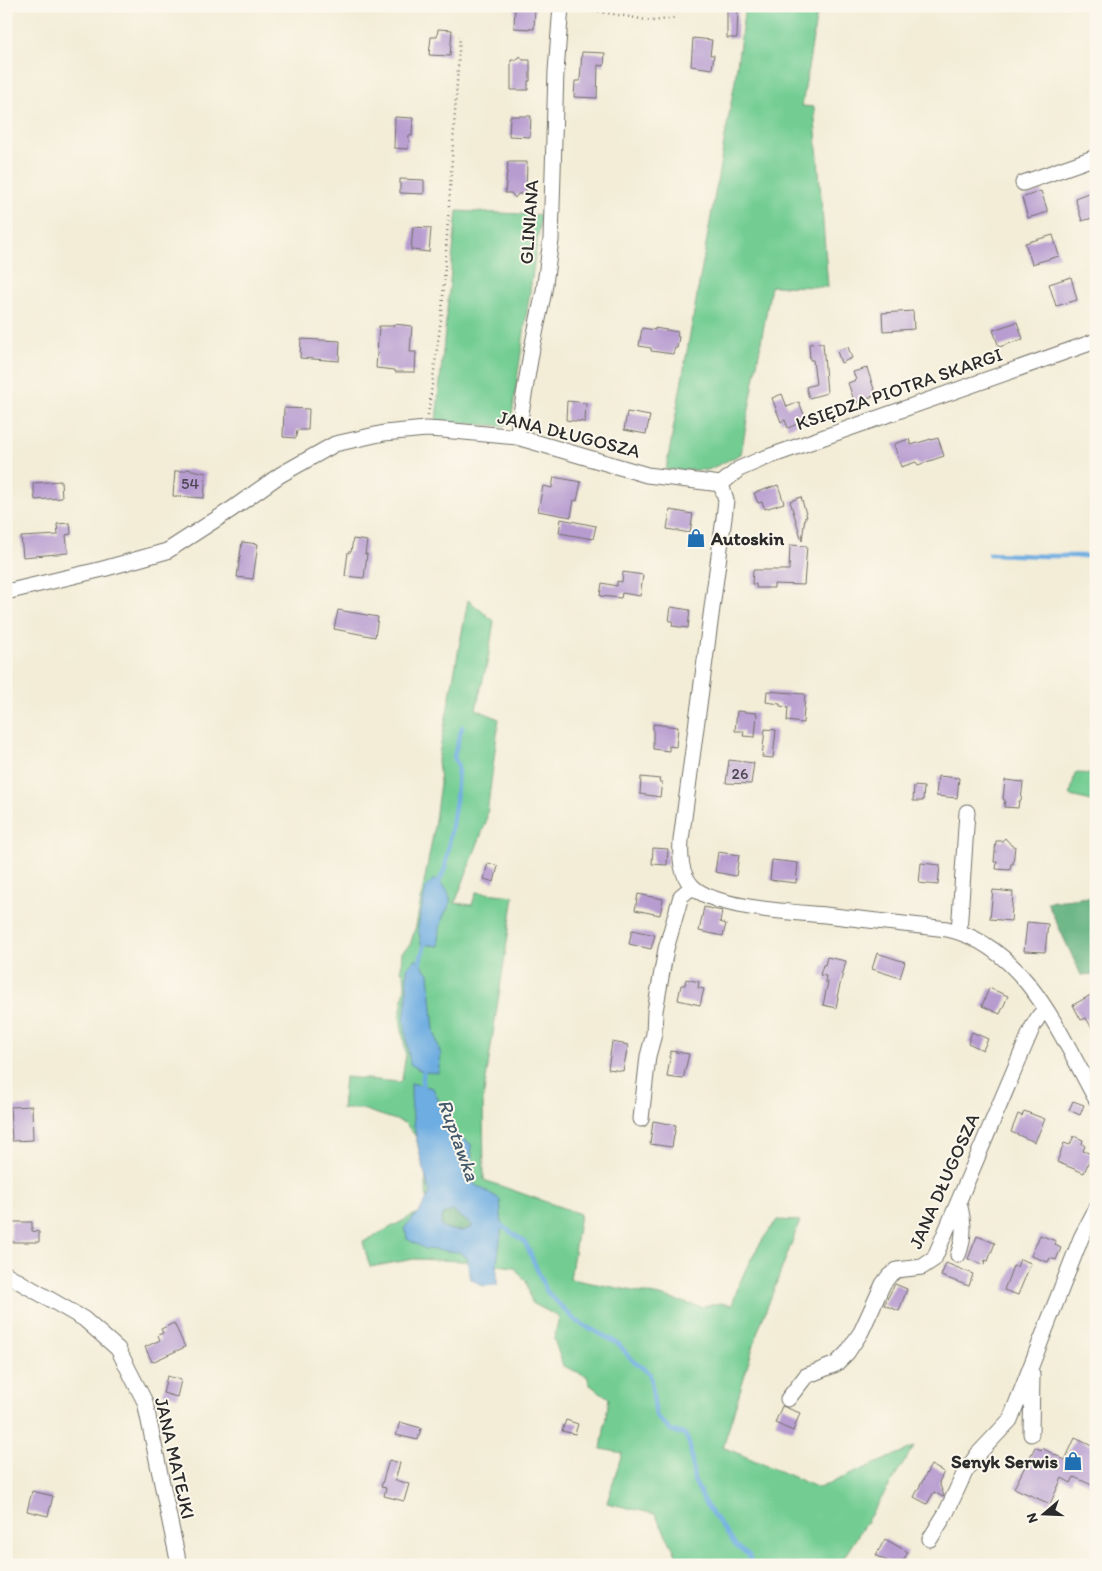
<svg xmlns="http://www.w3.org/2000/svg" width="1102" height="1571" viewBox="0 0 1102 1571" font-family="Itim,sans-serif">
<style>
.green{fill:#73cd93;stroke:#4f7c5f}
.forest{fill:#5eb07d;stroke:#446e54}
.water{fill:#6eade1;stroke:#4c6c86;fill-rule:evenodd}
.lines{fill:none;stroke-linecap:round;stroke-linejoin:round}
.stream{stroke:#6eade1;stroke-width:4.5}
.building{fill:#b79cd0}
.minor-casing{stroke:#716f67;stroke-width:17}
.path{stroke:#716f67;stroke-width:2.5;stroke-dasharray:1 4;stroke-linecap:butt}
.minor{stroke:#fff;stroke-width:15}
.labels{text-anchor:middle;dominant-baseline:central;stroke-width:4;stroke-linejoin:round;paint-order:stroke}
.number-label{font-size:16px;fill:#4e4754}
.street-label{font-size:19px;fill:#2b2b2b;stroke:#fbf7ec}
.poi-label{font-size:19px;font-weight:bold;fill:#2b2b2b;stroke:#fbf7ec;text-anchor:start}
.water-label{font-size:20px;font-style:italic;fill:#42586b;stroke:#fbf7ec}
</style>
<rect width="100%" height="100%" fill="#fbf7ec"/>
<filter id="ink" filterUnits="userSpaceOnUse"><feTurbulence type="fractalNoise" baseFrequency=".02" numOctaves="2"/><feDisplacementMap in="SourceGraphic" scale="10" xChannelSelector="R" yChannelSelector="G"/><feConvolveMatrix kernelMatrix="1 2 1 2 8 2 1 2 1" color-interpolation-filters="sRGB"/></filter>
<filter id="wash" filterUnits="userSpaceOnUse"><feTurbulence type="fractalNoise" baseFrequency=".0096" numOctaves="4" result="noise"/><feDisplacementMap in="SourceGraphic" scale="20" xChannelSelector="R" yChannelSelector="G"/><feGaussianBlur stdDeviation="1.12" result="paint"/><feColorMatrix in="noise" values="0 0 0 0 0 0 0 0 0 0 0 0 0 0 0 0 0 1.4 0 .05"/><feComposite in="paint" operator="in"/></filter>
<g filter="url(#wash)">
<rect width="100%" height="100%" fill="#f3edd7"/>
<path class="green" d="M745,6H818L802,106L814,107L828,287L771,286L741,454L708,470H666L735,81Z
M457,211L541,215L511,422L502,426L436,421Z
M468,600L494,621L488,659L476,709L499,719L486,822L455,903L472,905L476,892L514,896L483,1099L484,1180L580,1214L570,1279L660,1296L701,1307L720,1303L732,1305C742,1272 756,1247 777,1220L800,1221L758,1331L723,1447L819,1488L914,1447L839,1565H682L655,1514L607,1503L622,1453L601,1449L609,1398L590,1385L587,1376L563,1366L554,1339L559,1317L532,1303L526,1281L514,1267L462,1261L414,1259L370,1267L363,1242L427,1208L425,1162L417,1138L405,1123L362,1109H342L345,1077L399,1082L402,1079L406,1054L400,1018L405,986L404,975L401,970L402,952L410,945L416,926L433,835L440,783L438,760Z
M1075,773L1096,774V802L1070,796Z"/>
<path class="forest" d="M1096,896V974L1081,975L1047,902Z
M453,1211L473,1226C464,1234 451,1231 441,1226V1220L444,1213Z"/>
<path class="water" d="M434,879C443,883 452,893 450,904C449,907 446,911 444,915C440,924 439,936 439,946L421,944L418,927L426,887Z
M416,959L429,973L434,1031L441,1055L438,1073L423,1072L410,1064L404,1019L407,997V968Z
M411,1083L433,1088L453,1133L471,1144L474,1184L500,1199L502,1227L497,1263V1285L483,1286L471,1279L467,1258L459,1252L425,1249L407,1239L405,1227L421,1209L430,1193C420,1156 410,1121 411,1083ZM453,1211L473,1226C464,1234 451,1231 441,1226V1220L444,1213Z"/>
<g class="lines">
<path class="stream" d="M990,554L1046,556H1096
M437,887L445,868L456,800L458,767L454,756L462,727
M420,969L419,964L426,940
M424,1068L422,1085L424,1090
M499,1224L525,1242L547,1292L576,1321L619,1344L629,1357L650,1374L656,1416L671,1431L685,1434L690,1446L694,1480L706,1505L736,1546L749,1555L752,1565"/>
</g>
<g id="blocks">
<path class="building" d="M515,6L535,7L534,29L514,28Z
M727,6H738L737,38H727Z
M438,29L452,30L450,56L429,55L431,37H437Z
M693,38L712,40L710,55H714L712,69L691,66Z
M582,52L605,53L604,66L598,65L597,98L574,97L575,81H580Z
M520,56L523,60H530V81H528V90H511V60H517Z
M510,116H531L530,137L509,136Z
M395,117L413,118L412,136L409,135L408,149L394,148Z
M508,162H527L526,194H518L515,198L511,193H505Z
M400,179L424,180V194L400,193Z
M1041,191L1048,212L1028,218L1022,198Z
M1093,191L1096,198V217L1082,221L1075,198Z
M413,227L431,228L429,252L411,250Z
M1053,235L1059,256L1032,264L1025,243Z
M1071,277L1077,300L1056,306L1049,284Z
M913,311L914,329L883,331L882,313Z
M1017,322L1023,339L999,347L993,330Z
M394,324L412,326L410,352H416L415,372H395V370L376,368L379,326H394Z
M642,328L655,330V328L678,332L677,336L679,337L677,348H675L673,354L651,351V348L639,346Z
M301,339L340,341L339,361L300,358Z
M823,343L827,393L809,398L806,387L816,384L813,360H810L809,344Z
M848,347L852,358L841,363L837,351Z
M867,368L876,395L855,403L848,383L856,380L853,372Z
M782,394L787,407L799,402L806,420L788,428L785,420L781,422L772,398Z
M567,401L586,403L585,422L566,420Z
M284,408L309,409L308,430H297L296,438L283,437Z
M627,412L650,416L646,434L624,430Z
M938,438L944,456L918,465L916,462L901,467L894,444L909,439L911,445L931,439V440Z
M187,469L206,473L204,498L173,496L175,471H185Z
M554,477L581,482L577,501L574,500L571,517L538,511L543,486L552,488Z
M61,481L62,498L35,500L33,483Z
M778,485L784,503L765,509L762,502L758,503L754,493Z
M801,497L807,517H805L802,541L790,501Z
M670,510L693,514L690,533L667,529Z
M561,519L596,526L593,539L559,533Z
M70,523L71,534L66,535L68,553L23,557L21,537L58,535L57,524Z
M353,539L367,541L365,554H367L364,578L345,576L348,552H351Z
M242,542L258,544L253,579L237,577Z
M790,545L807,546L804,585L774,584V588H756V584H752L753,570H789Z
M623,572L643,575L640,596L622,593L621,598L600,596L602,583L617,586V581L622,582Z
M671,607L690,610L688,628L672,626L673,621H669Z
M338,610L378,617L375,637L334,629Z
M767,691L805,694L803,723L787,721L788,707L780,706V704L766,702Z
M737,711L757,713L755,737L743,736L744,731H735Z
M653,724L678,727L676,747L669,746V751L653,749Z
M765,729L776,730L773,758L762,757Z
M729,760L754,763L751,784L726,783Z
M938,776L959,778L957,798L936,796Z
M641,777L660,779L659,782H662L660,797L640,794Z
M1005,780L1023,782L1021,801H1019L1018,808L1004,807L1005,800L1003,799Z
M914,786L924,787L923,801H913Z
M1005,838L1012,846H1015L1013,864H1011L1010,870L996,869L997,862H994L996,841H1002Z
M653,848L668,849L667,865L652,864Z
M718,852L739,855L736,876L715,872Z
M772,860L798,863L796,883L770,880Z
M488,863L498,866L494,882L484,879Z
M921,863L940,865L938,885L919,883Z
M993,890L1013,892L1011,921L990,919Z
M638,894L663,899L660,915L635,910Z
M704,907L722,911L720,922L726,924L723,936L699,931Z
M1027,922L1048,924L1045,952L1024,951Z
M632,930L655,935L651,949L629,944Z
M877,953L905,962L900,978L872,969Z
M827,957L846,961L837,997H838L836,1008L823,1005L828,982H825L826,976L820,975L823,965H825Z
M686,979L699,982L698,988L704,989L700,1005L678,1000L681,985H685Z
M989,988L1008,996L1000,1014L982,1006Z
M1096,992V1035L1086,1018L1081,1020L1073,1005Z
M972,1032L988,1039L983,1050L968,1043Z
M612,1042L628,1045L623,1071L608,1069Z
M671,1051L689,1054L683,1079L667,1077Z
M1073,1101L1084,1105L1080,1115L1069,1110Z
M32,1106L33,1140L12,1141L10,1107Z
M1024,1111L1045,1119L1035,1142L1011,1132L1018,1114L1022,1116Z
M653,1121L676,1125L672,1147L650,1144Z
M1074,1136L1083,1140L1082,1144L1085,1146L1083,1151L1092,1154L1084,1173L1057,1162L1064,1143L1070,1145Z
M11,1222H32V1231L39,1232V1242H11Z
M1040,1235L1056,1241L1055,1245L1061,1248L1056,1260L1050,1258L1048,1262L1031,1256Z
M977,1236L995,1243L988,1261L985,1260L984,1265L968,1259Z
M1020,1259L1031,1263L1018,1295L1004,1290L1013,1266L1017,1267Z
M946,1263L973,1274L969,1286L941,1276Z
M895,1284L907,1289L899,1311L884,1305Z
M174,1323L185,1347L152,1362L145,1347L160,1340L158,1335L163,1333L161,1329Z
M167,1376L181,1380L177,1397L163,1393Z
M782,1406L800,1413L793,1431L775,1423Z
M566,1420L578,1424L575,1434L562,1431Z
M400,1422L421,1428L418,1440L396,1435Z
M1075,1438L1096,1448V1487L1074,1477L1071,1483L1062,1478L1050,1504L1014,1488L1035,1447L1041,1450L1042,1448L1065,1460Z
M389,1460L400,1463L395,1480L409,1484L404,1501L384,1496L386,1488L381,1487Z
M931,1465L944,1472L939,1482L944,1496L943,1497L934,1492L927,1504L914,1497Z
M32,1491L53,1496L48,1516L27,1511Z
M885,1539L908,1552L901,1565H894L876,1555Z"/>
</g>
</g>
<g filter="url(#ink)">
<use href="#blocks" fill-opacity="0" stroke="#716f67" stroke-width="1"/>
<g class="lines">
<g class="minor-casing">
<path id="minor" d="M1023,183L1096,157
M517,437L532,348L544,291L551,240L556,71L561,6
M721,484L726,500L724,518L681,840C680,856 680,873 692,886C714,909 794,912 825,915C866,920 906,924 947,929C1025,946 1061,1036 1096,1099
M721,484L739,469L762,459L1096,341
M6,592L103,569L167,551L232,509L280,475L335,444L384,433L426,429L443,430L517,437L647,475L721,484
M959,932L967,812
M641,1119L648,1056L654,1034L655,1011L666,949L681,896L692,887
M958,1255C965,1237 964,1222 959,1203
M6,1274L84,1319L118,1349L145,1402L179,1565
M788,1399L806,1376L836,1364L847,1353L861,1332L883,1284L889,1276L897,1270L922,1267L934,1259L1033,1026L1039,1016L1047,1011
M1031,1434L1032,1375
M930,1539L946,1513L965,1472L978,1454L1010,1420L1081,1238L1096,1209"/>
</g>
<path class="path" d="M574,7L652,21L676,18
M428,415L442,312L460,36"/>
<use href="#minor" class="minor"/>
</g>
</g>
<defs>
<g id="shop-bare" transform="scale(1.5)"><path d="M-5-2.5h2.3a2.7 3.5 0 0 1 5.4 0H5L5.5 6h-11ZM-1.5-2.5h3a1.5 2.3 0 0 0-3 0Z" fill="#1f6fb2" stroke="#fbf7ec" stroke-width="2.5" paint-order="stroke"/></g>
</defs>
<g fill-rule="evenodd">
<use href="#shop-bare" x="696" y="538"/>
<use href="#shop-bare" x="1073" y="1461"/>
</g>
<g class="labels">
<g class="number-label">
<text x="190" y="483">54</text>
<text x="740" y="773">26</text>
</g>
<g class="street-label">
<text transform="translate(529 222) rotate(-86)">GLINIANA</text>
<text transform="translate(899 389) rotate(-19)">KSIĘDZA PIOTRA SKARGI</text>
<text transform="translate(569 434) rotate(14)">JANA DŁUGOSZA</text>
<text transform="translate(944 1181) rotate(-66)">JANA DŁUGOSZA</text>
<text transform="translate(175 1458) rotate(77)">JANA MATEJKI</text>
</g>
<g class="poi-label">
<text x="711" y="538">Autoskin</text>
<text x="1058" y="1461" text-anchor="end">Senyk Serwis</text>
</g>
<g class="water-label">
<text transform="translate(459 1140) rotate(70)">Ruptawka</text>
</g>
</g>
<rect width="1102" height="1571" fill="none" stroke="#fbf7ec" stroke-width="25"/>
<g transform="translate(1044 1514) rotate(251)" stroke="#fbf7ec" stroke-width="4" paint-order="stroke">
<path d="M0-4L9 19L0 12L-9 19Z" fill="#2b2b2b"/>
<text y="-8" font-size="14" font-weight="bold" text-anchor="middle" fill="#2b2b2b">N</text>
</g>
</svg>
